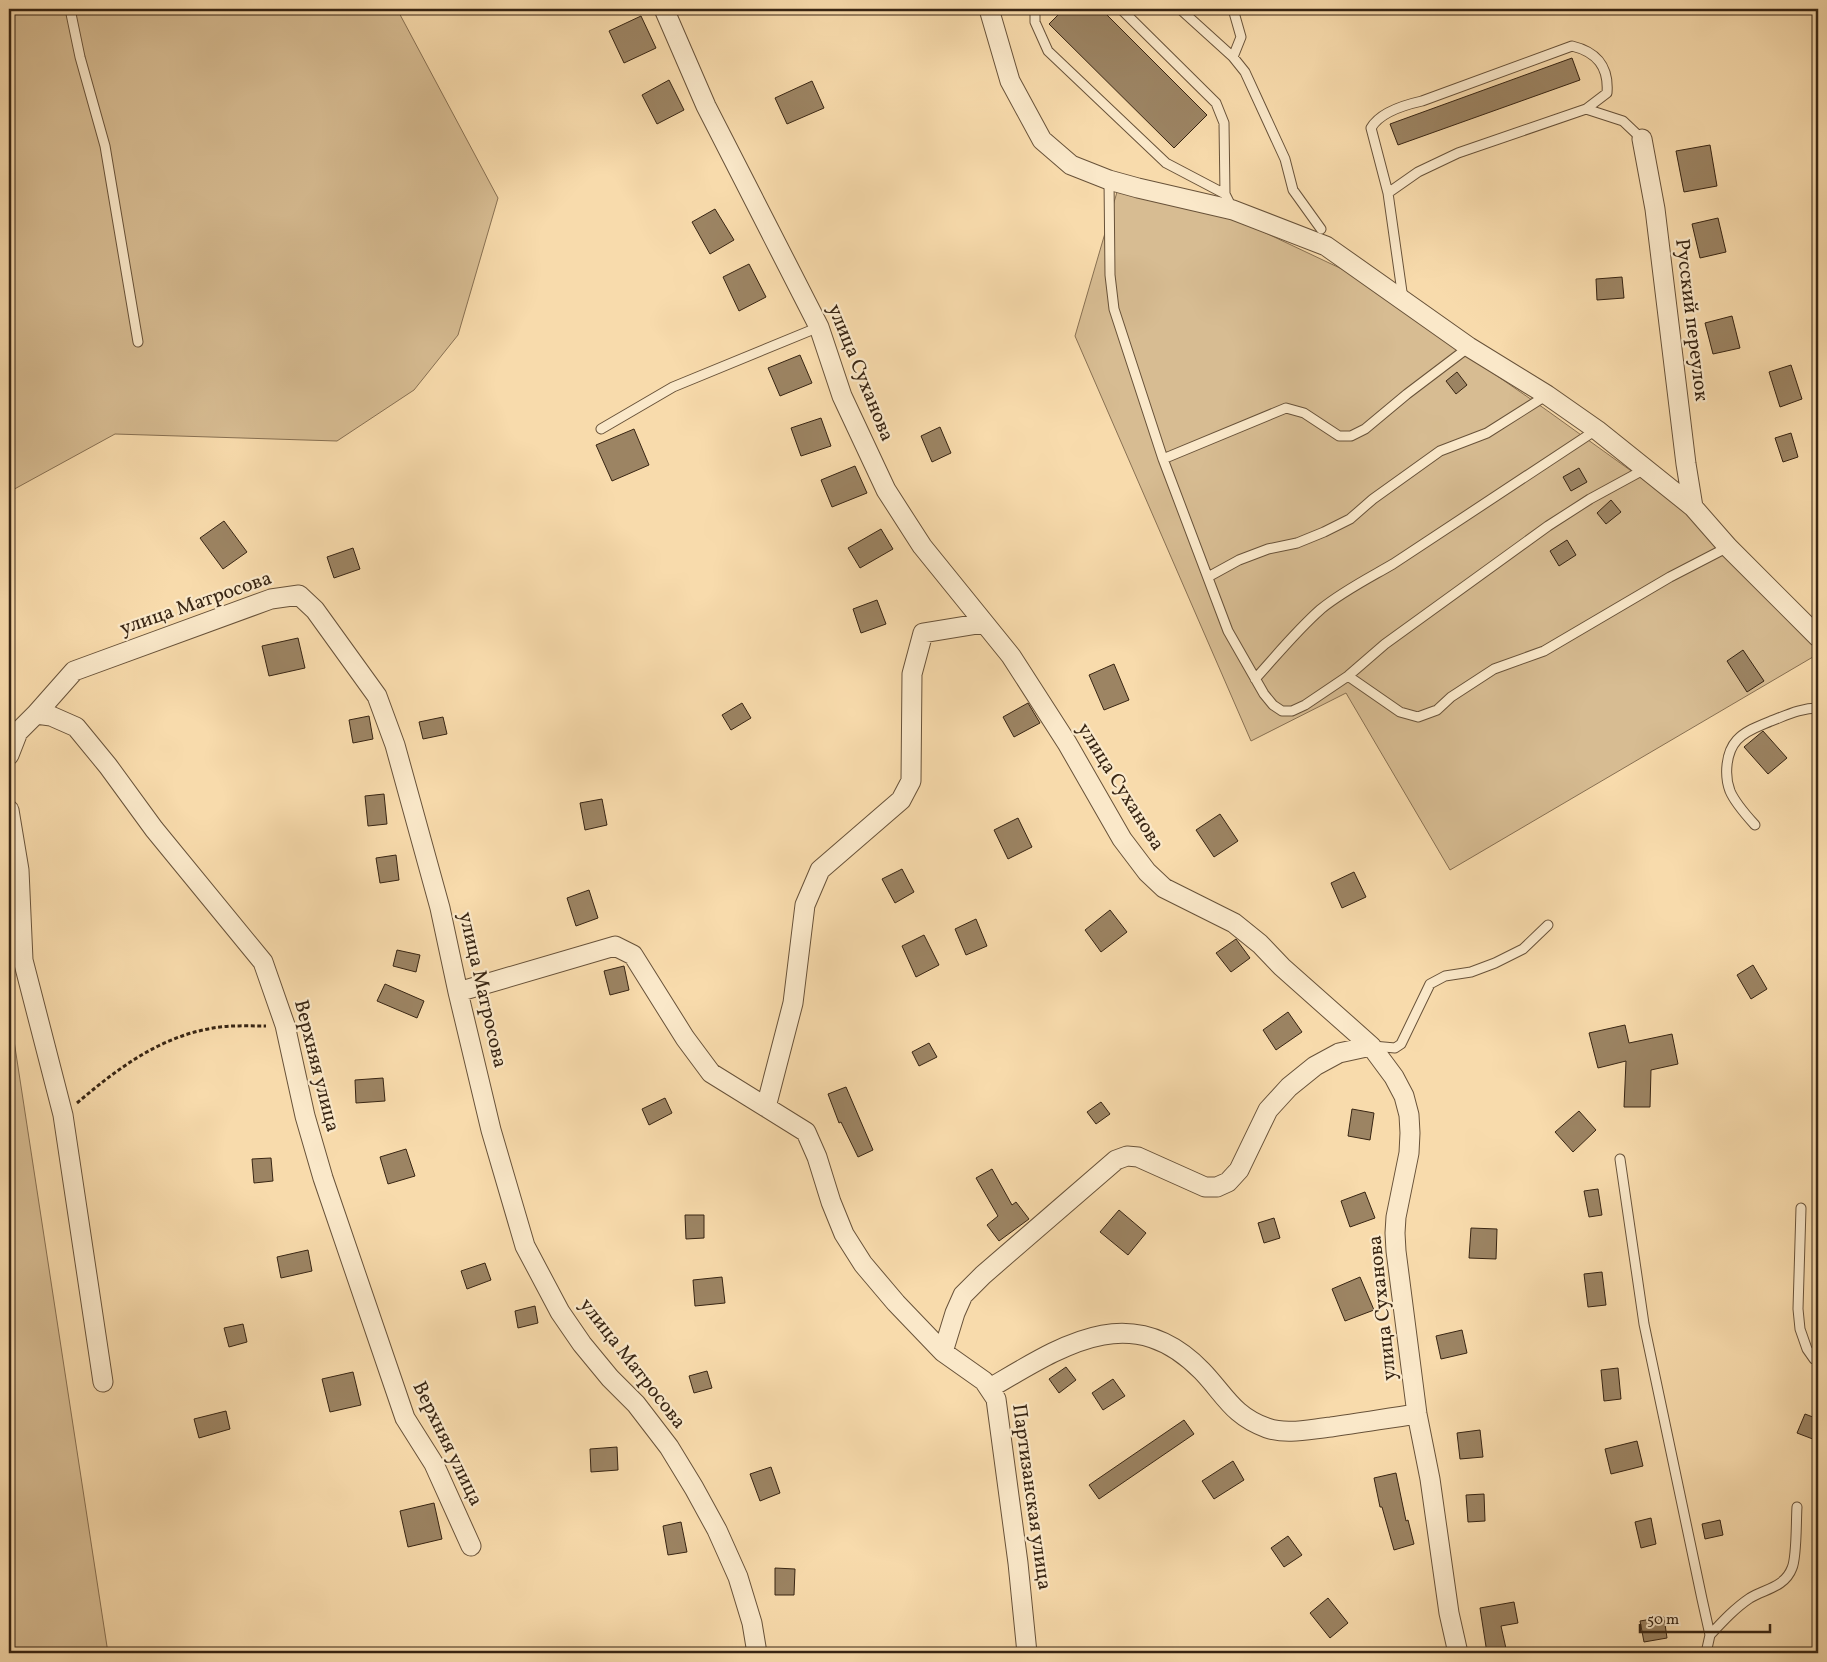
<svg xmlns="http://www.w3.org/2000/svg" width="1827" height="1662" viewBox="0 0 1827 1662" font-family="Vollkorn,serif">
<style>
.green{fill:#d7bc92;stroke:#887052}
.building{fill:#9c8463;stroke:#382513}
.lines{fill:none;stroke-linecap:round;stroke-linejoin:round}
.service-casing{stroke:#685239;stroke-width:11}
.minor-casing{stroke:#685239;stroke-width:21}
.path{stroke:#382513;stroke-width:3;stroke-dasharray:4 2.5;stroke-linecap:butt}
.service{stroke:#fae8c9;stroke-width:9}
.minor{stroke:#fae8c9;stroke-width:19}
.labels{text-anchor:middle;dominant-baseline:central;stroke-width:4.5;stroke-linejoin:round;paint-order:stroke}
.street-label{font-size:20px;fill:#382513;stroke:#fae8c9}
</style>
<rect width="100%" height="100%" fill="#f8dbac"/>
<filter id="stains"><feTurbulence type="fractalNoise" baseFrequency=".004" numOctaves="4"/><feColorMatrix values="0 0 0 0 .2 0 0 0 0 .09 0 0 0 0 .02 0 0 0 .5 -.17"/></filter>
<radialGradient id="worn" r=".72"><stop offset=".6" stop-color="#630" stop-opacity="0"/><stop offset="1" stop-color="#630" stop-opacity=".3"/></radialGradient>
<path class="green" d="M9,9H397L498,198L458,335L414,390L337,441L115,434L9,492Z
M1117,192L1234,218L1344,270L1545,409L1687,511L1818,643V654L1450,870L1346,693L1251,741L1075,336Z
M9,1008L108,1653H9Z"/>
<path class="building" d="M1064,9H1101L1207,115L1174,148L1049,24Z
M641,16L656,48L624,63L609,31Z
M1572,58L1580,80L1398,145L1390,124Z
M669,80L684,110L657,124L642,95Z
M812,81L824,108L787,124L775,98Z
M1710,145L1717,186L1684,192L1676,151Z
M715,209L734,240L710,254L692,222Z
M1718,218L1726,252L1700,258L1692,224Z
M749,264L766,297L739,311L723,277Z
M1622,277L1624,298L1597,300L1596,279Z
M1732,316L1740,348L1713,354L1705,323Z
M800,355L812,383L780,396L768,368Z
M1791,365L1802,399L1780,407L1769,372Z
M1457,372L1467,385L1456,394L1446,381Z
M821,418L831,446L801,456L791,428Z
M940,427L951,453L932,462L921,436Z
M634,429L649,465L612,481L596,445Z
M1791,433L1798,457L1783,462L1775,438Z
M855,466L867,493L832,507L821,480Z
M1579,468L1587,482L1571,491L1563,477Z
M1611,500L1621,512L1606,524L1597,513Z
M224,521L247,552L223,569L200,538Z
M881,529L893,549L860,568L848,548Z
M1567,540L1576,555L1559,566L1550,551Z
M353,548L360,569L334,578L327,557Z
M877,600L886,624L861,633L853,609Z
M298,638L305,668L269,676L262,646Z
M1743,650L1764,681L1747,692L1727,661Z
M1114,664L1129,700L1104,710L1089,675Z
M742,703L751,718L731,730L722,715Z
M1028,703L1040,723L1014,737L1003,717Z
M369,716L373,739L353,743L349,720Z
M443,717L447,734L423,739L419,722Z
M1763,731L1787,758L1768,774L1744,747Z
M384,794L387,824L368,826L365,796Z
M602,799L607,825L585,830L580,803Z
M1220,814L1238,841L1214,857L1196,830Z
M1018,818L1032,847L1008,859L994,830Z
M396,855L399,880L380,883L376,858Z
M902,869L914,892L895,903L882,879Z
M1354,872L1366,897L1342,908L1331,883Z
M589,890L598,918L576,926L567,898Z
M1110,910L1127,932L1101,952L1085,930Z
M976,919L987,946L966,955L955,929Z
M924,935L939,965L916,977L902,946Z
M1236,939L1250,958L1231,972L1216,953Z
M397,950L420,955L416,972L393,966Z
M1753,965L1767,989L1751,999L1737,975Z
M624,966L629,990L610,995L604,971Z
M385,984L424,1001L417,1018L377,1001Z
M1288,1012L1302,1032L1276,1050L1263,1030Z
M1625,1025L1629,1043L1672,1034L1678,1064L1651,1070L1650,1107H1624L1626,1061L1598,1068L1589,1033Z
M929,1043L937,1057L919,1066L912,1052Z
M383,1078L385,1101L356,1103L355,1080Z
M846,1087L873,1150L858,1157L841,1122L839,1123L828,1094Z
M665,1098L672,1113L649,1125L642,1109Z
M1101,1102L1110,1114L1096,1124L1087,1112Z
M1352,1109L1374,1113L1370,1140L1348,1136Z
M1579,1111L1596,1130L1573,1152L1555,1132Z
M406,1149L415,1176L388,1184L380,1157Z
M271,1158L273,1181L254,1183L252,1159Z
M992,1169L1012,1205L1016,1202L1029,1219L999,1241L987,1225L998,1216L976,1178Z
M1598,1189L1602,1215L1589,1217L1584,1191Z
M1365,1192L1375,1218L1350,1227L1341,1201Z
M1119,1210L1146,1233L1128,1255L1100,1232Z
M685,1215H704V1238L686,1239Z
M1274,1218L1280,1238L1264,1243L1258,1223Z
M1471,1228L1497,1229L1496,1259L1469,1258Z
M308,1250L312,1271L281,1278L277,1257Z
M485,1263L491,1280L467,1289L461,1271Z
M1602,1272L1606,1305L1588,1307L1584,1274Z
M722,1277L725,1303L695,1306L693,1280Z
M1360,1277L1374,1310L1345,1321L1332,1289Z
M535,1306L538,1323L518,1328L515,1311Z
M243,1324L247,1342L229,1347L224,1328Z
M1462,1330L1467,1353L1441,1359L1436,1336Z
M1066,1367L1076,1380L1059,1393L1049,1379Z
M1618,1368L1621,1399L1604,1401L1601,1370Z
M707,1371L712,1388L694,1393L689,1376Z
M353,1372L361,1405L330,1412L322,1379Z
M1113,1379L1125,1396L1103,1410L1092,1393Z
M226,1411L230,1429L199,1438L194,1419Z
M1805,1414L1818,1419V1441L1797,1433Z
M1184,1420L1194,1434L1099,1499L1089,1485Z
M1480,1430L1483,1457L1460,1459L1457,1433Z
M1637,1441L1643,1466L1611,1474L1605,1449Z
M617,1447L618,1470L591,1472L590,1449Z
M1233,1461L1244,1480L1214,1499L1202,1481Z
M771,1467L780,1493L760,1501L750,1474Z
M1396,1473L1406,1521L1408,1520L1414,1544L1394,1550L1382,1507H1380L1374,1478Z
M1484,1494L1485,1521L1468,1522L1466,1495Z
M434,1503L442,1539L408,1547L400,1511Z
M1651,1518L1656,1544L1641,1548L1635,1522Z
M1720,1520L1723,1535L1705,1539L1702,1524Z
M681,1522L687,1552L668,1555L663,1526Z
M1288,1536L1302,1555L1284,1567L1271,1548Z
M775,1568L795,1569L794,1595H775Z
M1328,1598L1348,1623L1330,1638L1310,1613Z
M1514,1602L1518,1623L1501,1626L1507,1653H1487L1480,1608Z
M1664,1617L1667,1638L1644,1642L1640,1621Z"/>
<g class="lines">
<g class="service-casing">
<path id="service" d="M70,9L80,57L105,146L138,342
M1035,9V22L1048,51L1166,163L1225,194L1233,210
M1121,9L1216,103L1224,123L1225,194
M1180,9L1233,57L1245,72L1285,159L1293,190L1321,229
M1233,57L1241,37L1233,9
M1586,109L1623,121L1642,139
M1109,180L1110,275L1114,309L1163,459L1228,631L1264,694L1273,705L1282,711H1292L1305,705L1348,676L1385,644L1548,526L1590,499L1645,469
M1388,193L1418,172L1458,153L1586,109L1607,93C1609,67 1597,52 1572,46L1422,101C1404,105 1380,112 1371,128L1388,193L1403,299
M601,429L673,387L819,327
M1163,459L1286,408L1304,413L1339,436H1351L1365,429L1407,394L1469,347
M1208,577L1239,560L1268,549L1297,543L1324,532L1350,519L1373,499L1440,451L1487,433L1547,395
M1348,676L1400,712L1418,717L1437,710L1451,697L1494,669L1544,651L1670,577L1728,547
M1255,679C1276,656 1297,630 1321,609C1343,591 1369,578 1393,564L1596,430
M1755,825C1746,815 1735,803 1730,791C1724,775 1726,752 1737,740C1746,730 1760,726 1771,721C1787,715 1801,708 1818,708
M1373,1046L1395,1048L1401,1044L1430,984L1445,976L1471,972L1495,963L1523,949L1548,925
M1620,1159L1644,1324L1702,1599L1710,1635L1706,1653
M1801,1208L1798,1309L1800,1329L1807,1349L1814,1359L1818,1360
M1710,1635C1723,1621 1735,1608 1750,1598C1765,1589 1785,1587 1792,1568C1797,1557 1796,1520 1797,1507"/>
</g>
<g class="minor-casing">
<path id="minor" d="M664,9L706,106L819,327L842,396L886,490L922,546L1011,656L1067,743L1122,839L1147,872L1164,888L1234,923L1260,944L1282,967L1371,1046L1394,1077L1404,1096L1409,1115L1410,1133L1409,1153L1396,1217L1395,1233L1396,1251L1417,1414L1430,1479L1449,1613L1458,1653
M989,9L1010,81L1042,140L1071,165L1109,180L1138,188L1233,210L1326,246L1469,347L1547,395L1597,430L1693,507L1728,547L1818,637
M1642,139L1655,209L1686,464L1693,507
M36,714L74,671L271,599L299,595L315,610L377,696L395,745L440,908L458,992L491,1130L525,1246L560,1312L582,1344L610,1378L636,1404L669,1447L694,1488L717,1530L738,1577L752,1623L757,1653
M9,755L18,732L36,714L51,716L76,727L108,766L154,829L263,962L285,1025L305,1116L323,1178L405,1418L434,1464L471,1546
M9,810L19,870L23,960L63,1115L103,1382
M458,992L615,946L633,955L685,1038L711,1073L806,1132L817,1157L831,1202L844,1234L863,1264L896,1303L943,1352L984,1381L996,1399L1018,1563L1027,1653
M766,1107L793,1003L805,905L820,870L901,800L911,781L912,674L923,633L984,623
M943,1352L955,1313L963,1295L983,1275L1116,1160L1127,1156L1138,1157L1205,1187H1217L1228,1182L1239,1170L1268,1110L1289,1087L1315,1066L1339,1053L1371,1046
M990,1388C1062,1346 1131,1298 1202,1371C1225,1395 1233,1416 1267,1428C1287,1435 1310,1429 1331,1427C1360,1423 1389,1418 1417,1414"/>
</g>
<path class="path" d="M77,1103C117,1069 159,1037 213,1028C230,1025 249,1026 266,1026"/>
<use href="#service" class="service"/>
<use href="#minor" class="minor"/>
</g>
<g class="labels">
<g class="street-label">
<text transform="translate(1691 320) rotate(83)">Русский переулок</text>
<text transform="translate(860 373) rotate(68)">улица Суханова</text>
<text transform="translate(196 604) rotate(-19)">улица Матросова</text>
<text transform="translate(1120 787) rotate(58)">улица Суханова</text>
<text transform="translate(482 990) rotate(77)">улица Матросова</text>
<text transform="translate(316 1066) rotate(76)">Верхняя улица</text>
<text transform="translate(1383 1308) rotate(-96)">улица Суханова</text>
<text transform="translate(632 1364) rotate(52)">улица Матросова</text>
<text transform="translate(447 1444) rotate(64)">Верхняя улица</text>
<text transform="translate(1031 1497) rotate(82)">Партизанская улица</text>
</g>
</g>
<rect width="1827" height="1662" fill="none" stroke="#f8dbac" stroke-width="30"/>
<rect x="10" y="10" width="1807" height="1642" fill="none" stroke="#382513" stroke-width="2.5"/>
<rect x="15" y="15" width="1797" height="1632" fill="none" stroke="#382513"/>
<path d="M1640 1624v8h130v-8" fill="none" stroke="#382513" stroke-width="2.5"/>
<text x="1647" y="1624" font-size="15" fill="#382513" stroke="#fae8c9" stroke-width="4" paint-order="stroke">50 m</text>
<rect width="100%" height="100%" filter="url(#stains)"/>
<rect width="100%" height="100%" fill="url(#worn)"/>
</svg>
